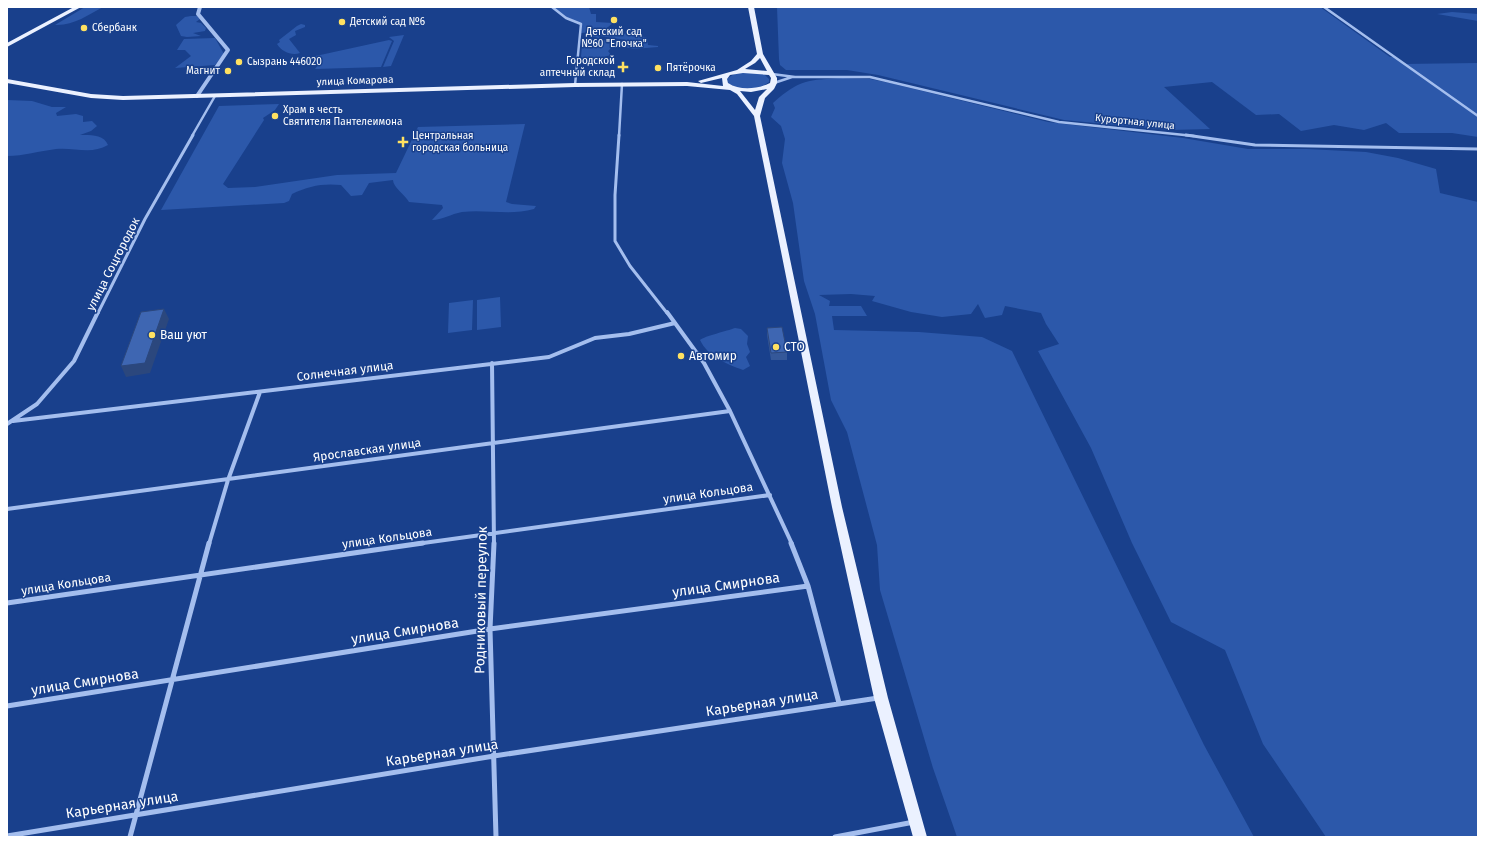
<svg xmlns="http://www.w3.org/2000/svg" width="1485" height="844" viewBox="0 0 1485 844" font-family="'Fira Sans',sans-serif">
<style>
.green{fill:#2c58aa}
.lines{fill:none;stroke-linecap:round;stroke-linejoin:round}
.minor-far3{stroke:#a4beee;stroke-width:2.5}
.minor-far2{stroke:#a4beee;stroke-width:3}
.minor-far1{stroke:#a4beee;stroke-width:4}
.minor{stroke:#a4beee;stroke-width:5}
.tertiary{stroke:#a4beee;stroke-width:4}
.primary{fill:#ebf1ff;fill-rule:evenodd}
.wall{fill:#355899}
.shaded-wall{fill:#2b477d}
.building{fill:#3e66b2;stroke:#2b477d}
.poi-dot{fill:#ffe161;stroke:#19408c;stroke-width:1.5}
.labels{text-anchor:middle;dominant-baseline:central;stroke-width:3;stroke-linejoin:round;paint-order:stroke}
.far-poi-label{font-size:10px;fill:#fff;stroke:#19408c;text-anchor:start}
.far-street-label{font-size:10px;fill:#fff;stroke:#19408c}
.street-label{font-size:12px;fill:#fff;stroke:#19408c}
.poi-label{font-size:12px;fill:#fff;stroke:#19408c;text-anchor:start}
.near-street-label{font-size:14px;fill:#fff;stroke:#19408c}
</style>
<rect width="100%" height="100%" fill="#19408c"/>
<path class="green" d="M85,7H103C88,15 73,26 55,25Z
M553,7H589L591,14H596V22L613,23L603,31L581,33L582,24L568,18Z
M777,7H1320L1390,57H1394L1403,64L1478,63V137L1452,133H1399L1386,123L1364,130L1334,125L1301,131L1279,114L1256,115L1212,82L1164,87L1210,129L1169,130L1064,120L878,75L847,70H786L780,65L779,59Z
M1452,12L1478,14V21L1437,14Z
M191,16H197L200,19L196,22L201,23L206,28L205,31L193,33L201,36L187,37L181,36L176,25L185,17Z
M301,24L305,25V27L295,31L296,35L289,39L300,53C292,56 282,52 277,44L280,42L279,40L297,26Z
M609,31L621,35L632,31L635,34L647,38L648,45L658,46V47L633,49L619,45L626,40L600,36L599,38L584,35Z
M404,35L391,66L383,67L394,41L389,37Z
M215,38L224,54L215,65L175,68L191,56L185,50H177L184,39Z
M389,40L392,41L381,67L315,69L321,62L311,57Z
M607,40L614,42V45L608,51L611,55L596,59L582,58L581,56L582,46L584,43Z
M738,72L764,74L769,79V82C758,91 741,90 729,84L726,79Z
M843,78L870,79L890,83L1048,122L1183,138L1248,149H1307L1366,152L1398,158L1436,169L1440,193L1478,202V837H1326L1263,744L1225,650L1171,622L1132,543L1091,448L1038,351L1059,344L1046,324L1041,313L1005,306L1002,315L985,318L978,304L971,314L942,317L911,312L872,301L875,296L851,294L819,295L830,301L829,306H861L867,316H832L834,330L919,332L982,337L1012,351L1204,745L1254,837H957L933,768L880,590L877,545L847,432L831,400L815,314L804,281L793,203L782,163L785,139L781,126L771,117L775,108L773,103C800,79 808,80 843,78Z
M7,100L32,101L52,107H66L56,113L57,116L76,114L83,116V122L92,121L97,126L91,131L80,135C89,135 104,134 108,145C91,155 74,147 56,149C39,151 24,156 7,156Z
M279,104L275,110L263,118L264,120L223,184L228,188L255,187L337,175L396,173L418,127L525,124L506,202L512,204L536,206L534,209C510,216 486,209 462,212C451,214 442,220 432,220L443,208L442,205L409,202C405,195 393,187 393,180L369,183L362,195L351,196L341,185C323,183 308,186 292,194L289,201L284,203L161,210L219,106Z
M500,297L501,327L477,330V300Z
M473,300L472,330L448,333L449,303Z
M735,328L741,329L748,336L747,344L750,352L746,357L750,366L743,370C727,364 708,357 700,340C705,336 727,331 735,328Z"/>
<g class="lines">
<path class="minor-far3" d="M552,7L566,18L581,24L575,85
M1324,7L1478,116
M772,74L795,77H870L1059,122L1194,136
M774,83L792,77
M192,136L215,96
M619,136L622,84"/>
<path class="minor-far2" d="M619,135L615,195V241L630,266L667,313
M1186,135L1255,145L1478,149
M98,313L145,219L193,135"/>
<path class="minor-far1" d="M667,312L704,363L730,411L792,544
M492,363L494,544
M13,421L549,357L595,338L629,334L675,323
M7,424L37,404L74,361L98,312
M7,509L730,411
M209,544L228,480L260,392
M416,544L770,495"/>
<path class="minor" d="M494,543L490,629L496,837
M791,543L808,586L839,703
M7,603L423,543
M7,706L490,629L808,586
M7,836L494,756L878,698
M130,837L209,543
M835,837L914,822"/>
<path class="tertiary" d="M197,96L228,50L198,14L200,7"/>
<path class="primary" d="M74,7H81L7,47V43Z
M748,7H754L763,54L777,78V83L774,89L765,98L760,116L842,507L888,698L927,837H913L874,698L832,507L754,116L737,94L730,90L687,86L575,87L123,100L91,98L7,83V79L91,94L123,96L575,83L687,82L723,86L722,78L701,83L698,81L737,70L751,61L757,54ZM760,58L767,71L745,69L755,63ZM743,73L769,75L771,78L770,83C758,89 740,91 728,83L727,79L730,75ZM767,89L759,97L755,110L740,91L751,92Z"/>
</g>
<path class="wall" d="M767,328L787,352V360H771L767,335Z"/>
<path class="shaded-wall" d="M164,309L169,319L150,373L126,377L121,366Z"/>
<path class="building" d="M164,309L145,363L121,366L141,312Z
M782,327L787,352L771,353L767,328Z"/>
<g class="poi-dot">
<circle cx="614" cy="20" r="4"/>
<circle cx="342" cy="22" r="4"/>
<circle cx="84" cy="28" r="4"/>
<circle cx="239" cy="62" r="4"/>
<path d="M621 61h4v4h4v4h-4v4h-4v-4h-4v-4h4z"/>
<circle cx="658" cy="68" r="4"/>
<circle cx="228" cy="71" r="4"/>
<circle cx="275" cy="116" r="4"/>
<path d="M401 136h4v4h4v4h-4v4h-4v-4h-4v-4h4z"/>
<circle cx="152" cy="335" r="4"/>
<circle cx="776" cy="347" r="4"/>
<circle cx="681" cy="356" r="4"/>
</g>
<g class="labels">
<g class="far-poi-label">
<text x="350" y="22">Детский сад №6</text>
<text x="92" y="28">Сбербанк</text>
<text x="614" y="32" text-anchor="middle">Детский сад<tspan x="614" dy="12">№60 "Елочка"</tspan></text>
<text x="615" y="61" text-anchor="end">Городской<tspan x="615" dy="12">аптечный склад</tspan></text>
<text x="247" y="62">Сызрань 446020</text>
<text x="666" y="68">Пятёрочка</text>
<text x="220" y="71" text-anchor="end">Магнит</text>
<text x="283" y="110">Храм в честь<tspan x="283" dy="12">Святителя Пантелеимона</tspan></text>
<text x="412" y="136">Центральная<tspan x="412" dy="12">городская больница</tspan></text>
</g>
<g class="far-street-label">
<text transform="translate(355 81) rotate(-2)">улица Комарова</text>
<text transform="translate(1135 122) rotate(6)">Курортная улица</text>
</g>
<g class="street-label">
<text transform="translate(113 264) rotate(-63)">улица Соцгородок</text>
<text transform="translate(345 371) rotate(-7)">Солнечная улица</text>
<text transform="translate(367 450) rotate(-8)">Ярославская улица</text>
<text transform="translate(708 493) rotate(-8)">улица Кольцова</text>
<text transform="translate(387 538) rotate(-8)">улица Кольцова</text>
<text transform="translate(66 584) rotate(-9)">улица Кольцова</text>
</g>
<g class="poi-label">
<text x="160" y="335">Ваш уют</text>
<text x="784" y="347">СТО</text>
<text x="689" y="356">Автомир</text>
</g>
<g class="near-street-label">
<text transform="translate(726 585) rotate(-8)">улица Смирнова</text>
<text transform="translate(481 600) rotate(-89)">Родниковый переулок</text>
<text transform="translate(405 631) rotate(-9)">улица Смирнова</text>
<text transform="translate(85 682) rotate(-9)">улица Смирнова</text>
<text transform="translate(762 703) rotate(-9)">Карьерная улица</text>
<text transform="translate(442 753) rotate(-9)">Карьерная улица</text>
<text transform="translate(122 805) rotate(-9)">Карьерная улица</text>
</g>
</g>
<rect width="1485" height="844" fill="none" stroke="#ffffff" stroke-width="16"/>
</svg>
